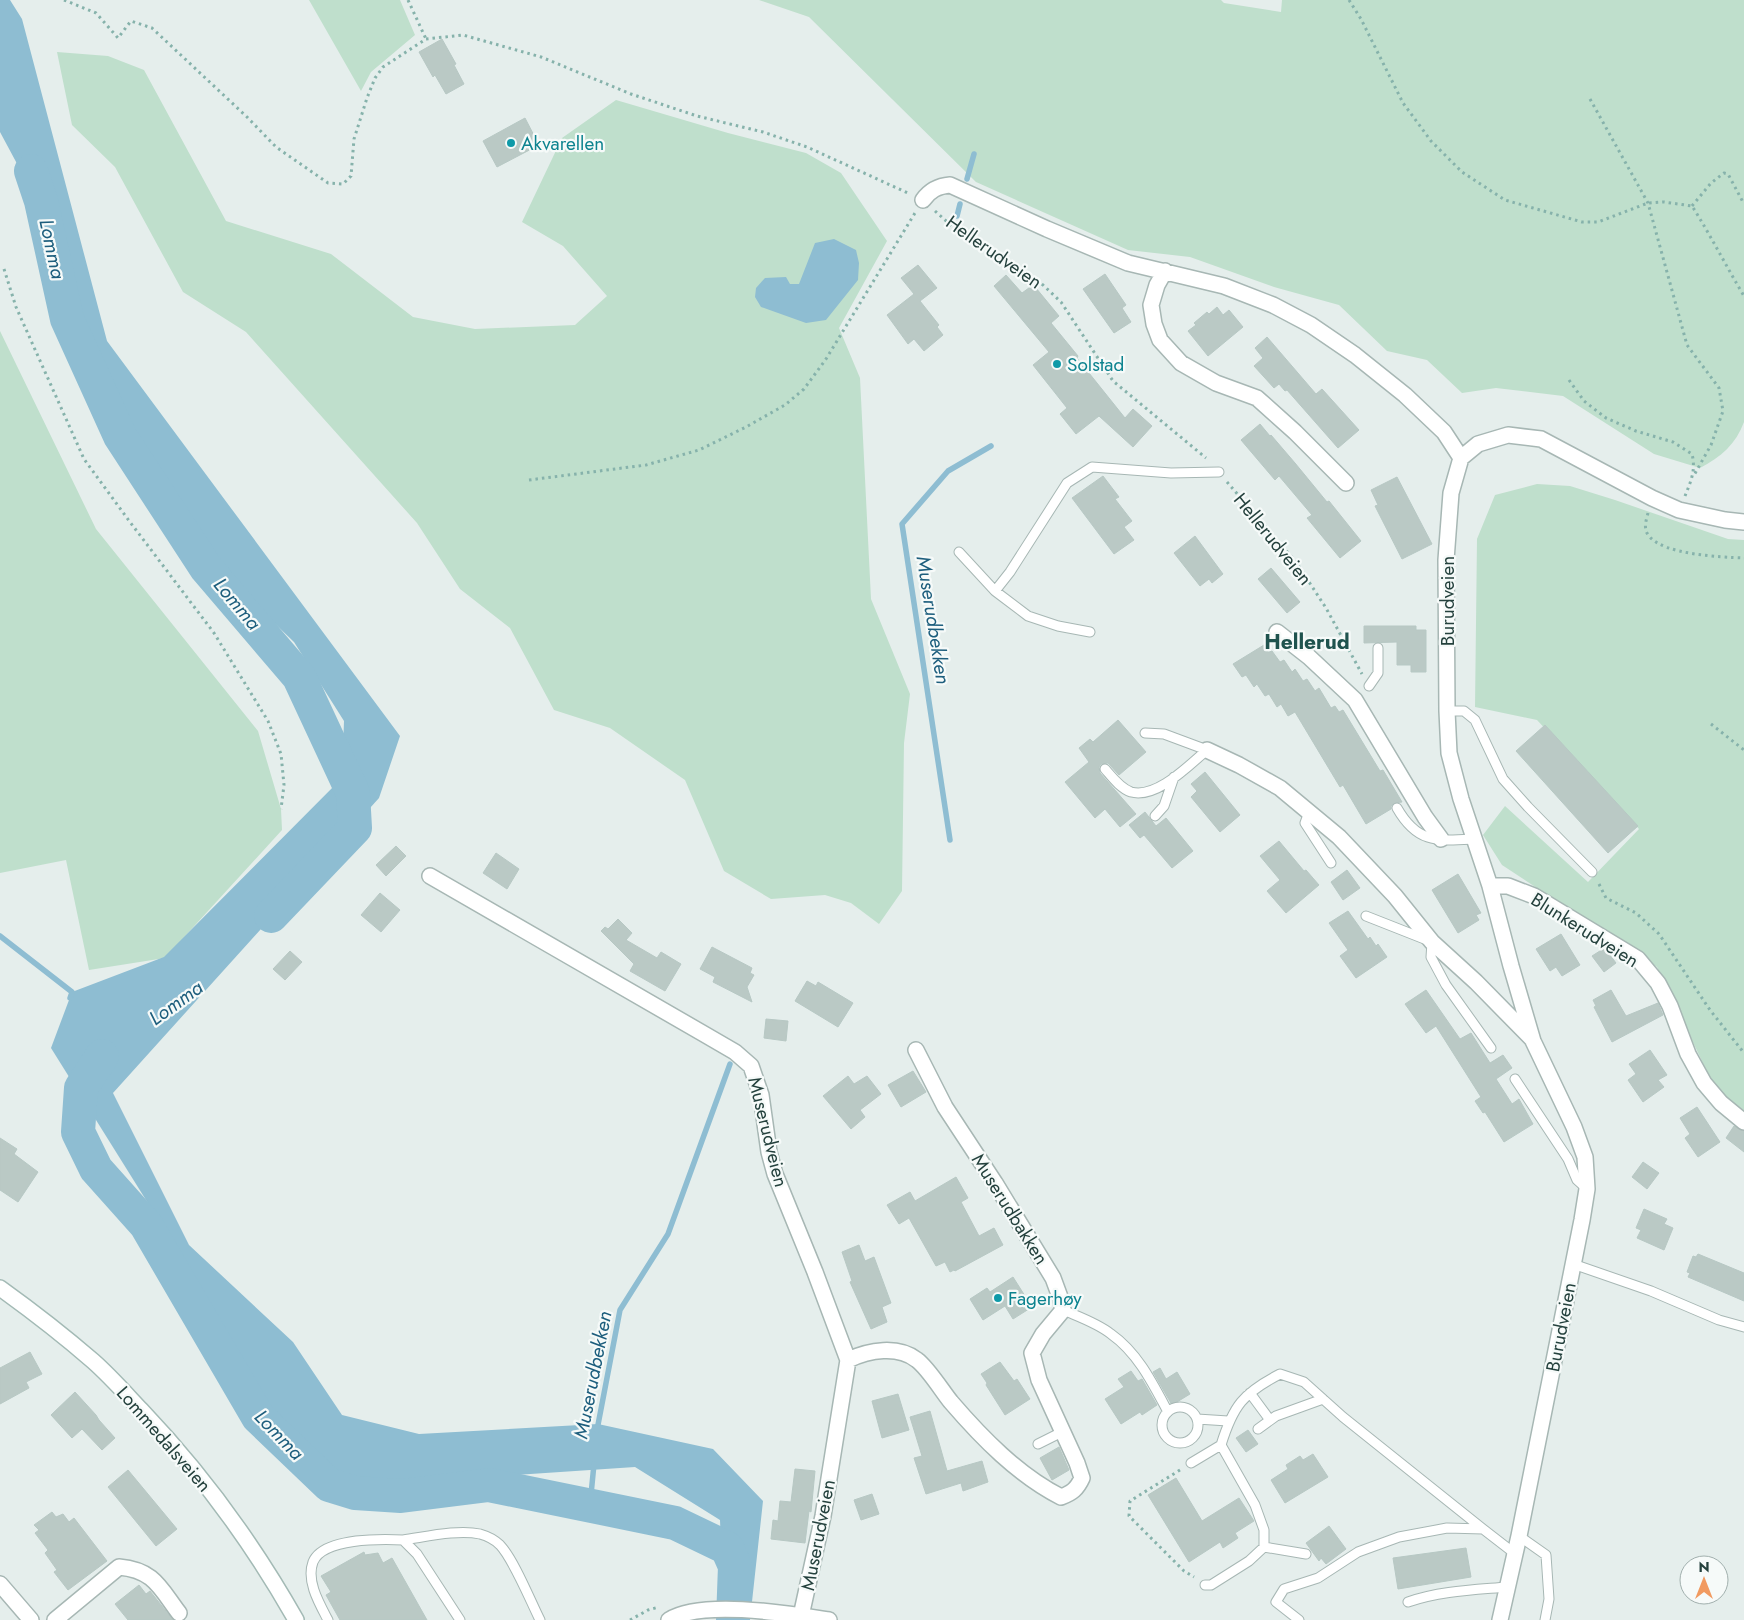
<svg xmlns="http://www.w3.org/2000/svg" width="1744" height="1620" viewBox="0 0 1744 1620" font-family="Jost,sans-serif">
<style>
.green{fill:#bfdfcc}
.water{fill:#8ebdd2}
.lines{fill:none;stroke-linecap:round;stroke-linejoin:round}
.stream{stroke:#8ebdd2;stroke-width:5.5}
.river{stroke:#8ebdd2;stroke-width:34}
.building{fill:#bac9c5;stroke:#b7c8c4}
.service-casing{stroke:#a7b7b4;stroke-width:11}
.minor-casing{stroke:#a7b7b4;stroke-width:18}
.tertiary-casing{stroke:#a7b7b4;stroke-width:18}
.secondary-casing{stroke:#a3bab5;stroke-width:18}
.path{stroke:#86b2ab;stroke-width:3;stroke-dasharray:2.5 4;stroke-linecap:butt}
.service{stroke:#fff;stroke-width:9}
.minor{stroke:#fff;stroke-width:15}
.tertiary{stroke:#fff;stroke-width:15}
.secondary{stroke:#fff;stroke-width:15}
.culture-dot{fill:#0f9aa8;stroke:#f6faf9;stroke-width:2}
.labels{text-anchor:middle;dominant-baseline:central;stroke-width:4.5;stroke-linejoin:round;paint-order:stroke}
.culture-label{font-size:19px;fill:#0d838f;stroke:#f6faf9;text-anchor:start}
.street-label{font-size:19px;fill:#24413d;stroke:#f6faf9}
.water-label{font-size:20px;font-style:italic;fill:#1d5e7d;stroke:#f6faf9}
.quarter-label{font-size:21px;font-weight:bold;fill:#1f534e;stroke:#f6faf9}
</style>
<rect width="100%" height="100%" fill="#e5eeec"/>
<path class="green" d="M309,0H400L415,35L371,72L361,91Z
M759,0H1221L1224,3L1281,12L1282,0H1744V422C1736,444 1721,457 1700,468L1654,454L1563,396L1496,388L1462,393L1427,360L1387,351L1339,305L1274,287L1190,257L1128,250L976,182L809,17Z
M57,52L108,56L144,70L226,221L331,254L413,317L475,329L575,325L607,296L563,246L522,222L562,138L616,100L728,133L806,153L841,173L887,241L839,328L860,378L871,599L910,694L904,743L902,891L879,924L851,903L825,895L771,899L724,871L685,780L610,728L554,710L510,628L460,589L417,523L246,332L183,292L115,167L72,125Z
M0,331L96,529L258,731L281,809L282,830L165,958L89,970L66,860L0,873Z
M1537,484L1570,486L1615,500L1728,539L1744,540V1117L1722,1103L1657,967L1502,865L1483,835L1505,806L1588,882L1639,829L1537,720L1475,707L1477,539L1495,495Z"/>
<path class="water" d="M0,0H10L22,19L107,341L400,736L379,798L113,1093L189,1245L293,1342L342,1415L419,1434L598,1424L713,1449L763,1501L750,1620H719L723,1594L720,1520L635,1467L349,1486L179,1314L166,1232L51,1048L72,992L164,957L342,778L344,721L294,642L207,558L94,369L44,214L0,132Z
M834,239L856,250L859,263L858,280L826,320L806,323L761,307L755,297L756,288L765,278L786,277L790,284H799L815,243Z"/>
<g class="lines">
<path class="stream" d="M967,179L974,154
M957,216L960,204
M950,840L902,524L948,471L991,446
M0,936L72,992L70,998
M597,1430L620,1310L668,1234L730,1064
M590,1505L594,1464"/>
<path class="river" d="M31,171L41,201L67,319L120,436L206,568L299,677L353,793L355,828L271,916
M102,1056L81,1088L78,1132L96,1169L146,1225L258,1417L329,1485L355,1493L401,1496L489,1485L675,1523L727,1548L735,1566L733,1620"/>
</g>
<path class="building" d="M442,39L456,64L454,65L464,84L446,94L435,75L433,77L419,52Z
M525,118L539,145L497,167L483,141Z
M918,265L937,288L920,301L939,325L937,327L943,335L924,351L914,339L908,344L887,315L914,294L901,278Z
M1105,274L1126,305L1122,308L1131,322L1114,333L1083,289Z
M1006,275L1022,293L1033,285L1036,288L1059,316L1051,323L1078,356L1077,358L1125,418L1133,409L1152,426L1133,447L1099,416L1076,434L1060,414L1067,408L1033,365L1049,352L994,286Z
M1217,307L1223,315L1229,310L1243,327L1208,356L1188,331L1196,325L1194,323L1207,312L1209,314Z
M1267,337L1316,394L1322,389L1359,430L1338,448L1287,390L1285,391L1279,384L1274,388L1254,366L1263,358L1255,348Z
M1260,424L1270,436L1271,435L1295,463L1327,502L1329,501L1361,541L1340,558L1307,518L1312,515L1279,476L1275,480L1241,440Z
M1103,476L1119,497L1115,499L1132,521L1124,527L1134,540L1114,554L1072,498Z
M1397,477L1432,544L1402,559L1375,506L1378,505L1371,490Z
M1195,536L1223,574L1212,583L1209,579L1200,586L1174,553Z
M1271,568L1300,602L1287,613L1258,579Z
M1364,626H1416V630H1426V672H1411V665H1397V642L1364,643Z
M1264,645L1268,652L1272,651L1280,662L1284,660L1292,672L1295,669L1303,681L1307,679L1315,691L1319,688L1331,708L1335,706L1339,712L1343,710L1380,771L1383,770L1402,802L1394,803L1391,806V809L1366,824L1343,785L1340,787L1295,712L1288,716L1281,704L1277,707L1269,694L1265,696L1257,684L1254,687L1246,675L1242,677L1233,664Z
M1118,720L1146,752L1119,775L1108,763L1101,764L1099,767L1100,773L1136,814L1120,827L1105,809L1095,818L1065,782L1089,762L1079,748L1090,739L1093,742Z
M1545,725L1638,826L1608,853L1516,751Z
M1205,772L1240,815L1220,832L1191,797L1197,791L1191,784Z
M1145,812L1156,826L1166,818L1193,851L1172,868L1144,835L1140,838L1129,825Z
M1279,841L1304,871L1306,870L1319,885L1286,913L1267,891L1280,880L1260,856Z
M396,846L406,856L386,876L376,865Z
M496,853L519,869L507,889L483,873Z
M1347,870L1360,888L1343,900L1331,882Z
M1458,874L1481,913L1476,915L1479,920L1458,933L1432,890Z
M380,893L400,910L381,932L361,915Z
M1348,911L1368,939L1370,937L1376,946L1378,944L1387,957L1356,978L1340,956L1348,950L1329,923Z
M618,919L632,933L626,940L657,958L661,952L681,964L665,991L630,971L634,964L601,931L605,927L608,929Z
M1561,934L1580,965L1562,976L1556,967L1550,971L1536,949Z
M712,947L752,968L750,973L754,975L747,987L752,1002L713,982L715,977L700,969Z
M1603,949L1607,951L1616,963L1604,972L1592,956Z
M290,951L302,962L285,980L273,969Z
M807,981L816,986L818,982L853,1003L838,1027L795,1001Z
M1426,990L1460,1039L1471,1033L1490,1063L1503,1055L1512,1068L1496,1079L1512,1104L1519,1099L1533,1124L1504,1142L1485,1112L1483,1113L1475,1101L1481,1097L1436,1026L1426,1033L1405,1004Z
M1611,990L1626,1016L1658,1003L1663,1015L1612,1042L1594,1007L1596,1006L1593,1000Z
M766,1019L788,1021L786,1041L764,1038Z
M1650,1050L1667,1075L1658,1080L1664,1087L1643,1102L1628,1080L1636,1074L1629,1064Z
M913,1071L926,1092L901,1107L888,1085Z
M848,1076L854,1084L867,1076L881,1094L860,1110L865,1117L851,1129L823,1096Z
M1697,1107L1720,1142L1698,1157L1685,1138L1690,1134L1680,1118Z
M1734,1126L1744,1131V1152L1726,1138Z
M0,1138L17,1149L14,1154L38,1172L18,1202L0,1190Z
M1643,1162L1659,1173L1647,1189L1632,1177Z
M956,1177L968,1198L961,1202L979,1236L994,1228L1003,1245L955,1271L954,1270L950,1272L945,1262L936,1266L909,1218L899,1224L887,1205L910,1192L915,1201Z
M1644,1209L1667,1219L1664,1224L1673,1228L1664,1250L1637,1238L1641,1230L1636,1228Z
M859,1245L865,1261L874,1257L891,1303L882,1307L887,1322L871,1329L850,1282L852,1281L842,1252Z
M1698,1254L1744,1273V1301L1688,1277L1690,1273L1687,1272L1693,1256L1696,1257Z
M1013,1277L1032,1307L1013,1319L1005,1306L983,1320L970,1299L987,1288L990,1292Z
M30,1352L42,1374L26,1382L29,1388L0,1404V1368Z
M1000,1362L1014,1381L1017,1379L1030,1399L1005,1415L986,1385L987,1383L981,1374Z
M1160,1368L1166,1379L1177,1372L1190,1394L1172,1405L1153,1372Z
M1131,1371L1138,1381L1142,1379L1157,1405L1142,1415L1140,1412L1121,1424L1105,1399L1124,1387L1118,1379Z
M75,1392L96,1415L99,1420L115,1438L102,1450L82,1429L72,1438L51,1415Z
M898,1394L909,1430L882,1438L872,1401Z
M930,1411L947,1471L982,1461L988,1482L963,1491L961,1483L926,1494L914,1458L922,1456L910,1417Z
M1248,1430L1258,1444L1246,1452L1236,1438Z
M1059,1447L1069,1470L1052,1480L1040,1458Z
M1313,1454L1328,1477L1285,1503L1271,1480L1288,1469L1286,1465L1300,1456L1303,1460Z
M795,1469L815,1471L811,1512L809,1511L805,1543L771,1539L773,1520L778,1521L780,1501L791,1502Z
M128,1470L177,1529L156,1546L108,1487Z
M1176,1478L1202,1521L1239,1498L1254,1521L1235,1533L1238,1538L1223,1548L1220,1542L1189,1562L1148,1495Z
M872,1494L879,1514L861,1520L854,1500Z
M52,1512L56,1517L63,1514L69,1522L74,1518L107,1561L68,1590L54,1572L57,1570L45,1553L48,1550L35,1533L39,1530L34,1525Z
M1329,1526L1346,1549L1326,1564L1321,1558L1319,1561L1306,1543Z
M1466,1548L1471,1577L1398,1589L1393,1558Z
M364,1552L365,1555L378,1553L383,1563L392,1558L427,1620H340L326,1595L331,1592L321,1576Z
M139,1585L146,1594L150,1591L173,1620H128L115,1604Z"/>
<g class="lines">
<g class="service-casing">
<path id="service" d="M959,552L995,591
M1090,632L1058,626L1028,616L995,591L1010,572L1067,483L1092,467L1171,473L1219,472
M1369,686L1378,673V648
M1447,711H1464L1475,720L1503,779L1528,807L1592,872
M1105,769C1112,777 1120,788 1131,792C1157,799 1189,765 1207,750L1164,734L1145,733
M1397,808C1417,843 1436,841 1473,839
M1309,812L1305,823L1331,863
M1155,816L1164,806L1174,777
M1366,916L1432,942L1431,957L1446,985L1491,1048
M1515,1079L1568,1159L1577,1180L1587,1189
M1573,1264L1651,1291L1719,1320L1744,1327
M1063,1310C1079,1317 1097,1323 1111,1334C1138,1353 1153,1384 1168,1412
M1250,1393L1270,1420
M1162 1425a18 18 0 1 1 36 0a18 18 0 1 1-36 0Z
M1197,1419L1228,1421
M1258,1429L1276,1416L1323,1399
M1038,1444L1062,1432
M1191,1463L1221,1445C1233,1406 1243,1393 1280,1374L1304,1382L1343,1417L1483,1529L1514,1553
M1519,1536L1546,1555L1549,1599L1545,1620
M403,1540C425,1537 458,1529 480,1534C487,1536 495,1540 500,1545C514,1560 530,1600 540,1620
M1264,1547L1306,1554
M1205,1585H1211L1249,1561L1264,1547V1530L1255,1505L1221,1445
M1408,1602C1440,1591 1473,1590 1507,1587
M328,1620C319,1603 306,1581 313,1562C323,1538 381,1539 403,1540L417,1554L460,1620
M1299,1620L1276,1602L1284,1589L1318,1578L1358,1552L1399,1537L1447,1528L1483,1529"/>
</g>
<g class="minor-casing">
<path id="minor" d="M923,200C930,190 938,186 950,185L1047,229L1128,263L1224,286L1273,305L1311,325L1355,355L1405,395L1444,432L1461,458
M1165,271L1157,285L1151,305L1154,324L1160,340L1181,363L1216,383L1257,398L1295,432L1346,483
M1277,632L1309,657L1355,700L1425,817L1441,839
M1207,750L1239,765L1280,788L1339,837L1395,896L1432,942L1476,982L1532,1039
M430,876L704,1034L735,1052L751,1066L761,1095L769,1152L775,1174L815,1272L848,1360L823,1516L801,1616
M1490,886H1508L1534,896L1638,959L1658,983L1670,1006L1688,1054L1704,1083L1721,1103L1744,1122
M848,1360C869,1350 898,1345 917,1360C928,1368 942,1391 951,1402C982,1438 1018,1475 1061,1497C1072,1493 1077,1489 1082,1478L1077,1463L1039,1380L1032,1353L1043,1334L1063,1310L1060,1297L1053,1278L995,1183L945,1107L916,1050
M0,1584L31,1620
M55,1620L119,1567C154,1570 160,1588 179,1613
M1500,1620L1519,1536L1582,1220L1587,1189L1585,1157L1574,1127L1533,1041L1511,966L1490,886L1461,799L1449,753L1447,711L1446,560L1451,493L1461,458L1478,444L1508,435L1541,439L1652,498L1679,510L1725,520L1744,522"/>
</g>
<g class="tertiary-casing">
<path id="tertiary" d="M669,1620C702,1599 790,1614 829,1620"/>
</g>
<g class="secondary-casing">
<path id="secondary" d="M0,1288C32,1311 63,1335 93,1361C110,1376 125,1393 141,1410C201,1473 253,1544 296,1620"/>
</g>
<path class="path" d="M64,0L96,13L118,38L131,21L152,28L247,117L276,147L328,183L343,184L351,176L354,139L367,98L375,78L383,67L426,39L463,35L541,57L631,94L697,116L763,132L807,147L910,194
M408,0L426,39
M1349,0L1361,19L1403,103L1431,141L1462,172L1505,200L1582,222H1598L1648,203L1664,202L1692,206C1711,236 1726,266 1744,296
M1590,99L1648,203L1687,345L1719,388L1723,411L1711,445L1693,477
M1692,206L1711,183L1724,173L1728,174L1744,204
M935,211L954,228L1003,255L1043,285L1061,302L1113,381L1206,458
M4,269L16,307L84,459L130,522L214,633L268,721L281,754L284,785L281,809
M1569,380L1584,401L1606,418L1636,431L1673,442L1692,454C1696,470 1691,481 1685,496
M529,480L646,465L699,450L746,427L785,405L804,389L826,359L915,213
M1227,482L1296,562L1326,608L1362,674
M1648,513C1646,521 1643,529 1649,536C1664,555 1721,557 1744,558
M1711,724L1744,750
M1599,884L1606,898L1636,913L1659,934L1710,1010L1744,1053
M1180,1470L1130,1501L1129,1516L1184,1571L1194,1577
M630,1620L648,1610L659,1607"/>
<use href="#service" class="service"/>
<use href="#minor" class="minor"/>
<use href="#tertiary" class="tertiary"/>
<use href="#secondary" class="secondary"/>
</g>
<g class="culture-dot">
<circle cx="511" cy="143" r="5"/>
<circle cx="1057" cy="364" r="5"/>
<circle cx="998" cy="1298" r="5"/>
</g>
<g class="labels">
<g class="culture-label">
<text x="521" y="143">Akvarellen</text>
<text x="1067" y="364">Solstad</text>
<text x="1008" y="1298">Fagerhøy</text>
</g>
<g class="street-label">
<text transform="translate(994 252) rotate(35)">Hellerudveien</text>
<text transform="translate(1273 539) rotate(51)">Hellerudveien</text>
<text transform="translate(1447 601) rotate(-90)">Burudveien</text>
<text transform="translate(1585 930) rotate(32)">Blunkerudveien</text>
<text transform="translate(768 1132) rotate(76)">Muserudveien</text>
<text transform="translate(1010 1209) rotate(58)">Muserudbakken</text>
<text transform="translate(1561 1327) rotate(-79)">Burudveien</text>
<text transform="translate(164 1439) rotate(49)">Lommedalsveien</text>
<text transform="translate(818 1535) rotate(-79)">Muserudveien</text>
</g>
<g class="water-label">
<text transform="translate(52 249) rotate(78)">Lomma</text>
<text transform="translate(237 604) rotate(50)">Lomma</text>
<text transform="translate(933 620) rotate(81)">Muserudbekken</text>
<text transform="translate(176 1003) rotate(-36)">Lomma</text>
<text transform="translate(593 1375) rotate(-79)">Muserudbekken</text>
<text transform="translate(279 1435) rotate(46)">Lomma</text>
</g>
<g class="quarter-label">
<text x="1307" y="642">Hellerud</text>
</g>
</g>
<g transform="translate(1704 1580)"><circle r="24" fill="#f6faf9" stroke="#a2b0ae"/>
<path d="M0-4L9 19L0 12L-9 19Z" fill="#f19a60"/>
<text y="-8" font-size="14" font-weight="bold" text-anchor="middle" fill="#24413d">N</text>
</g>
</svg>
